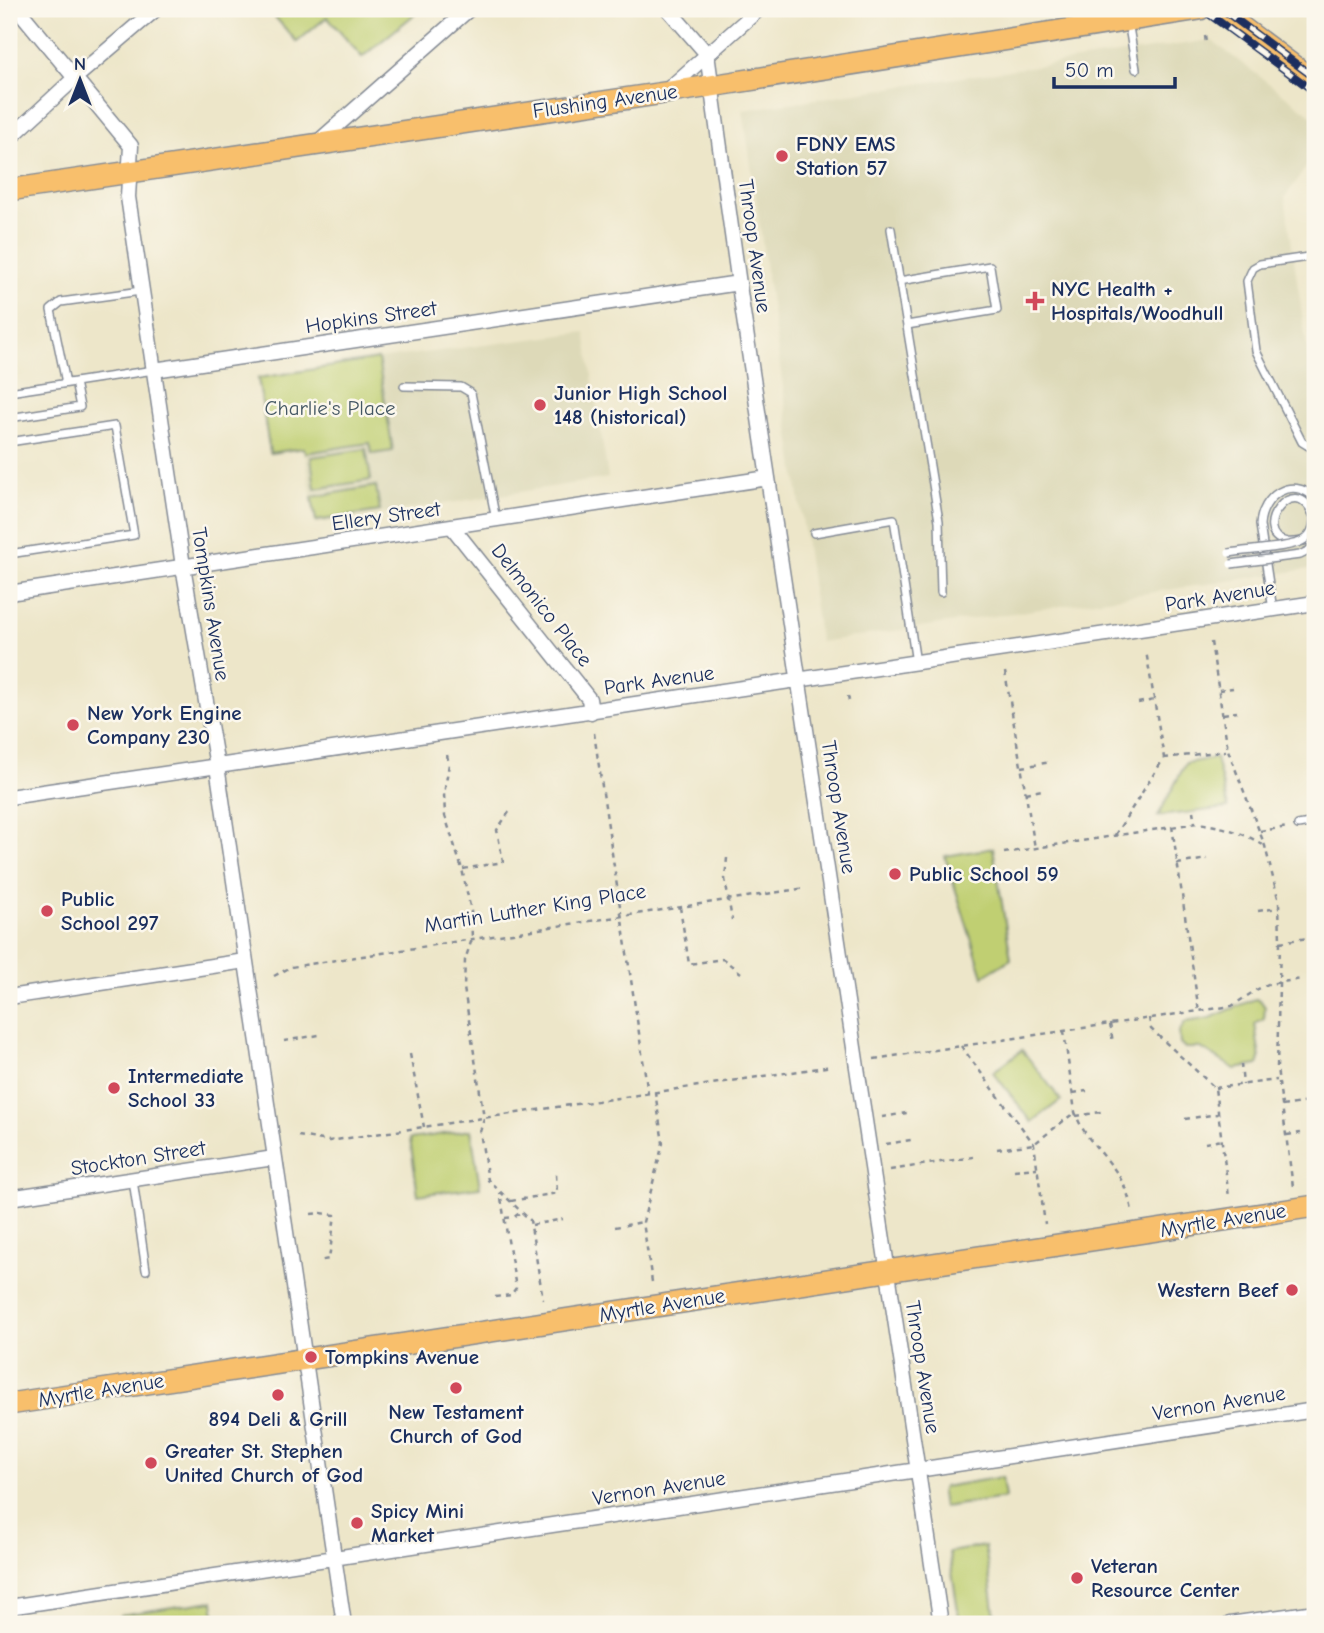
<svg xmlns="http://www.w3.org/2000/svg" width="1324" height="1633" viewBox="0 0 1324 1633" font-family="'Comic Neue',sans-serif">
<style>
.built{fill:#ddd9b8}
.green{fill:#c0cf72;stroke:#6e7f68;stroke-width:2}
.lines{fill:none;stroke-linecap:round;stroke-linejoin:round}
.lane-casing{stroke:#848a94;stroke-width:10}
.street-casing{stroke:#848a94;stroke-width:17}
.primary-casing{stroke:#848a94;stroke-width:24}
.path{stroke:#848a94;stroke-width:2.5;stroke-dasharray:5 5;stroke-linecap:butt}
.lane{stroke:#fff;stroke-width:7}
.street{stroke:#fff;stroke-width:14}
.primary{stroke:#f8bf6c;stroke-width:21}
.rail-casing{stroke:#1b2f5e;stroke-width:8}
.rail{stroke:#fbf7ec;stroke-width:5;stroke-dasharray:16;stroke-linecap:butt}
.lane-bridge-casing{stroke:#848a94;stroke-width:10;stroke-linecap:butt}
.lane-bridge{stroke:#fff;stroke-width:7}
.poi-dot{fill:#d1495b;stroke:#fbf7ec;stroke-width:2.5}
.labels{text-anchor:middle;dominant-baseline:central;stroke-width:5;stroke-linejoin:round;paint-order:stroke}
.street-label{font-size:21px;fill:#1b2f5e;stroke:#fbf7ec}
.poi-label{font-size:21px;font-weight:bold;fill:#1b2f5e;stroke:#fbf7ec;text-anchor:start}
.park-label{font-size:21px;fill:#445763;stroke:#fbf7ec}
</style>
<rect width="100%" height="100%" fill="#fbf7ec"/>
<filter id="ink" filterUnits="userSpaceOnUse"><feTurbulence type="fractalNoise" baseFrequency=".0143" numOctaves="2"/><feDisplacementMap in="SourceGraphic" scale="14" xChannelSelector="R" yChannelSelector="G"/><feConvolveMatrix kernelMatrix="1 2 1 2 8 2 1 2 1" color-interpolation-filters="sRGB"/></filter>
<filter id="wash" filterUnits="userSpaceOnUse"><feTurbulence type="fractalNoise" baseFrequency=".00686" numOctaves="4" result="noise"/><feDisplacementMap in="SourceGraphic" scale="28" xChannelSelector="R" yChannelSelector="G"/><feGaussianBlur stdDeviation="1.57" result="paint"/><feColorMatrix in="noise" values="0 0 0 0 0 0 0 0 0 0 0 0 0 0 0 0 0 1.4 0 .05"/><feComposite in="paint" operator="in"/></filter>
<g filter="url(#wash)">
<rect width="100%" height="100%" fill="#ede6c9"/>
<path class="built" d="M1211,40L1315,118V155L1285,197L1315,404V568L820,642L743,110Z
M585,332L608,478L315,524L305,453L370,443L393,451L378,359Z"/>
<path class="green" d="M268,9H421L362,57L327,17L297,42Z
M378,359L393,451L372,454L370,443L305,453L304,448L270,453L258,378Z
M366,449L371,480L315,489L311,457Z
M376,486L380,511L316,521L312,497Z
M1216,758L1228,808L1158,816L1186,763Z
M993,848L1011,959L983,976L945,856Z
M1255,999L1260,1000L1265,1007L1264,1019L1255,1024L1260,1059L1258,1065L1235,1069L1201,1048H1185L1180,1043L1179,1032L1185,1022L1210,1018Z
M1022,1050L1061,1100L1032,1122L993,1072Z
M471,1130L480,1187L418,1195L410,1139Z
M1002,1477L1005,1498L943,1507L941,1493L943,1487Z
M985,1546L996,1624H960L949,1552Z
M213,1601L216,1624H122L120,1615Z"/>
</g>
<g filter="url(#ink)">
<g class="lines">
<g class="lane-casing">
<path id="lane" d="M1128,21L1136,69
M891,229L939,521L941,592
M1315,256L1260,264L1253,268L1247,281L1256,351L1302,442L1315,450
M899,281L990,266L997,310L907,325
M66,383L51,310L61,302L141,291
M404,386L461,387L471,393L496,520
M9,392L154,370
M9,418L80,407L75,382
M9,442L115,426L134,535L9,554
M1314,517C1296,467 1247,534 1287,542C1295,543 1307,540 1315,539
M814,533L894,519L916,663
M1273,610L1260,525C1262,496 1291,475 1315,498
M1298,825L1315,822
M133,1180L146,1270"/>
</g>
<g class="street-casing">
<path id="street" d="M18,9L131,146L128,197L183,566L217,766L344,1624
M668,9L707,54L741,299L941,1624
M664,93L759,9
M9,139L76,77L156,9
M317,143L469,9
M154,370L739,283
M453,528L589,699L591,712
M9,593L768,478
M9,797L1315,603
M9,997L245,961
M9,1198L274,1158
M9,1607L1315,1410
M1230,1624L1315,1612"/>
</g>
<g class="primary-casing">
<path id="primary" d="M1217,9L1315,82
M9,190L711,86L1200,9
M9,1404L1315,1206"/>
</g>
<path class="path" d="M1205,36L1206,43
M1211,642L1228,750L1265,846L1279,902L1280,942L1277,1068L1293,1187
M1005,672L1035,848
M1219,690L1233,688
M848,696L850,705
M1138,703L1154,700
M1223,714L1237,712
M594,733L648,1093
M447,755L449,764L444,794L445,816L462,869L471,911L472,939L465,960L464,988L484,1118L480,1132L488,1180L530,1220L543,1299
M1164,758L1226,751
M1022,767L1051,762
M1026,793L1042,790
M1193,811L1195,823
M1172,826L1199,1012
M1260,831L1288,827
M1115,835L1164,758L1146,651
M1004,853L1197,823C1221,826 1243,832 1263,845
M727,858L725,879L732,920
M1177,864L1207,859
M463,869L503,862L497,830L509,812
M680,907L689,964L723,959L741,973
M1258,911L1279,908
M1280,942L1315,937
M274,976L291,967L805,888
M1149,1018L1151,1029L1215,1088L1229,1197
M1110,1024L1113,1043
M1064,1031L1075,1112C1088,1151 1123,1161 1132,1211
M284,1041L319,1035
M961,1046L1034,1144L1045,1224
M410,1054L424,1127
M874,1059L1232,1006L1256,990L1268,984L1302,979
M1241,1064L1243,1085
M1215,1088L1277,1080
M1073,1093L1087,1091
M1282,1106L1309,1102
M1076,1116L1101,1112
M882,1117L907,1113
M1185,1119L1217,1114
M1287,1135L1301,1133
M298,1136L329,1141L832,1066
M1205,1143L1222,1140
M886,1144L911,1140
M997,1149L1034,1144L1075,1112
M890,1170L973,1157
M1014,1170L1037,1168
M511,1201L557,1193L556,1174
M311,1214L321,1213L335,1215L329,1259L318,1261
M505,1218L514,1217L521,1212
M532,1225L563,1219
M615,1227L643,1222
M652,1282L643,1222L663,1143L655,1092
M495,1297L511,1295L516,1288L500,1192"/>
<use href="#lane" class="lane"/>
<use href="#street" class="street"/>
<use href="#primary" class="primary"/>
<g class="rail-casing">
<path id="rail" d="M1202,9L1315,92
M1222,9L1315,78"/>
</g>
<use href="#rail" class="rail"/>
<g class="lane-bridge-casing">
<path id="lane-bridge" d="M1229,553C1245,550 1290,548 1302,541C1312,535 1314,527 1314,517
M1231,564L1300,555L1310,550L1315,544"/>
</g>
<use href="#lane-bridge" class="lane-bridge"/>
</g>
</g>
<g class="poi-dot">
<circle cx="782" cy="156" r="7"/>
<path d="M1031.5 290.5h7v7h7v7h-7v7h-7v-7h-7v-7h7z"/>
<circle cx="540" cy="405" r="7"/>
<circle cx="73" cy="725" r="7"/>
<circle cx="895" cy="874" r="7"/>
<circle cx="47" cy="911" r="7"/>
<circle cx="114" cy="1088" r="7"/>
<circle cx="1292" cy="1290" r="7"/>
<circle cx="311" cy="1357" r="7"/>
<circle cx="456" cy="1388" r="7"/>
<circle cx="278" cy="1395" r="7"/>
<circle cx="151" cy="1463" r="7"/>
<circle cx="357" cy="1523" r="7"/>
<circle cx="1077" cy="1578" r="7"/>
</g>
<g class="labels">
<g class="street-label">
<text transform="translate(605 101) rotate(-8)">Flushing Avenue</text>
<text transform="translate(755 246) rotate(82)">Throop Avenue</text>
<text transform="translate(371 317) rotate(-8)">Hopkins Street</text>
<text transform="translate(386 516) rotate(-8)">Ellery Street</text>
<text transform="translate(1220 596) rotate(-9)">Park Avenue</text>
<text transform="translate(211 604) rotate(81)">Tompkins Avenue</text>
<text transform="translate(542 605) rotate(52)">Delmonico Place</text>
<text transform="translate(659 680) rotate(-8)">Park Avenue</text>
<text transform="translate(839 807) rotate(81)">Throop Avenue</text>
<text transform="translate(535 908) rotate(-9)">Martin Luther King Place</text>
<text transform="translate(138 1158) rotate(-9)">Stockton Street</text>
<text transform="translate(1223 1220) rotate(-9)">Myrtle Avenue</text>
<text transform="translate(662 1305) rotate(-9)">Myrtle Avenue</text>
<text transform="translate(923 1367) rotate(81)">Throop Avenue</text>
<text transform="translate(101 1390) rotate(-9)">Myrtle Avenue</text>
<text transform="translate(1219 1403) rotate(-9)">Vernon Avenue</text>
<text transform="translate(659 1488) rotate(-9)">Vernon Avenue</text>
</g>
<g class="poi-label">
<text x="796" y="144">FDNY EMS<tspan x="796" dy="24">Station 57</tspan></text>
<text x="1051" y="289">NYC Health +<tspan x="1051" dy="24">Hospitals/Woodhull</tspan></text>
<text x="554" y="393">Junior High School<tspan x="554" dy="24">148 (historical)</tspan></text>
<text x="87" y="713">New York Engine<tspan x="87" dy="24">Company 230</tspan></text>
<text x="909" y="874">Public School 59</text>
<text x="61" y="899">Public<tspan x="61" dy="24">School 297</tspan></text>
<text x="128" y="1076">Intermediate<tspan x="128" dy="24">School 33</tspan></text>
<text x="1278" y="1290" text-anchor="end">Western Beef</text>
<text x="325" y="1357">Tompkins Avenue</text>
<text x="456" y="1412" text-anchor="middle">New Testament<tspan x="456" dy="24">Church of God</tspan></text>
<text x="278" y="1419" text-anchor="middle">894 Deli &amp; Grill</text>
<text x="165" y="1451">Greater St. Stephen<tspan x="165" dy="24">United Church of God</tspan></text>
<text x="371" y="1511">Spicy Mini<tspan x="371" dy="24">Market</tspan></text>
<text x="1091" y="1566">Veteran<tspan x="1091" dy="24">Resource Center</tspan></text>
</g>
<g class="park-label">
<text x="330" y="408">Charlie's Place</text>
</g>
</g>
<rect width="1324" height="1633" fill="none" stroke="#fbf7ec" stroke-width="35"/>
<g transform="translate(80 80)" stroke="#fbf7ec" stroke-width="5" paint-order="stroke">
<path d="M0-5L12 26L0 18L-12 26Z" fill="#1b2f5e"/>
<text y="-10" font-size="19" font-weight="bold" text-anchor="middle" fill="#1b2f5e">N</text>
</g>
<path d="M1054 77v10h121v-10" fill="none" stroke="#1b2f5e" stroke-width="3.5"/>
<text x="1065" y="77" font-size="21" fill="#1b2f5e" stroke="#fbf7ec" stroke-width="5" paint-order="stroke">50 m</text>
</svg>
